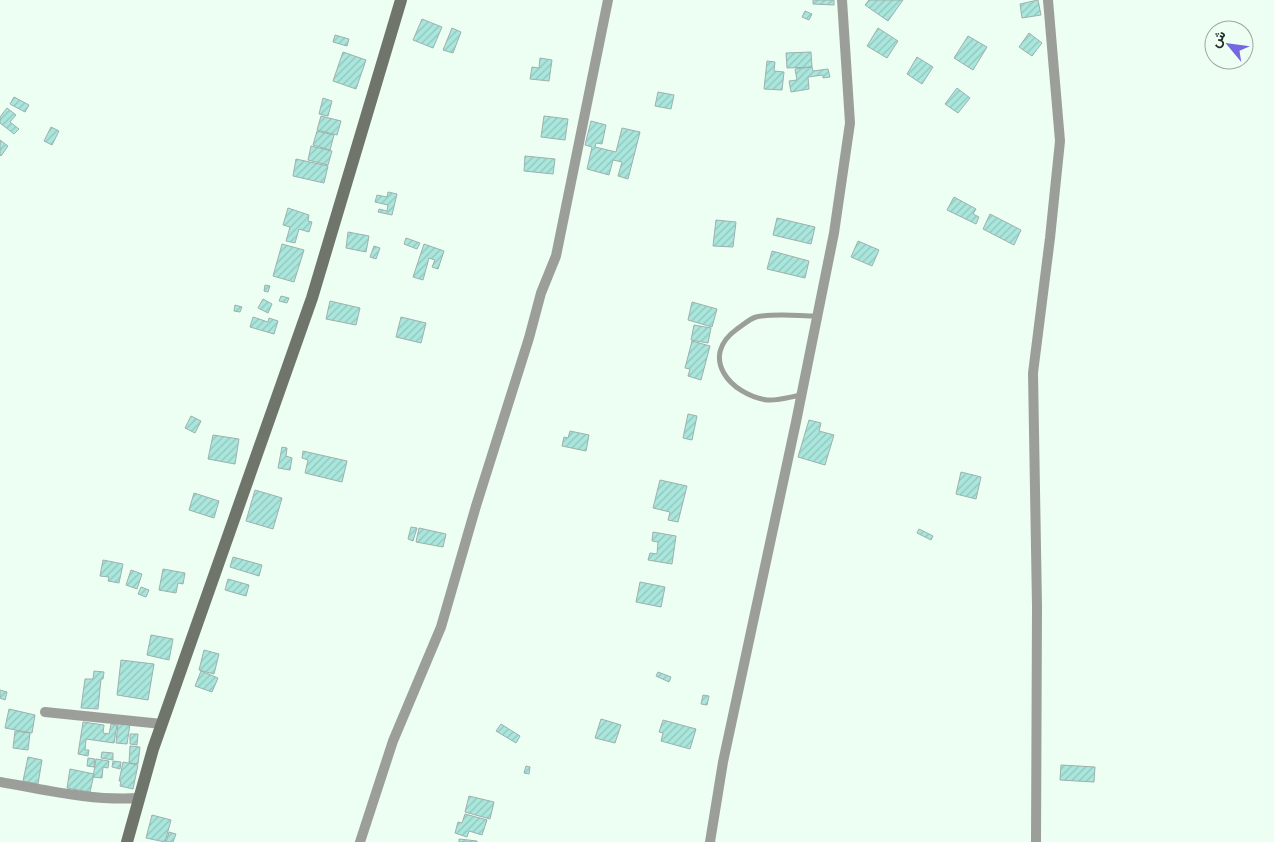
<svg xmlns="http://www.w3.org/2000/svg" width="1274" height="842" viewBox="0 0 1274 842" font-family="Manrope,Vazirmatn,sans-serif">
<style>
.building{fill:url(#building-hatch);stroke:#9db1ad}
.lines{fill:none;stroke-linecap:round;stroke-linejoin:round}
.lane{stroke:#9c9f99;stroke-width:5}
.street{stroke:#9c9f99;stroke-width:10}
.secondary{stroke:#70756c;stroke-width:12}
</style>
<defs>
<pattern id="building-hatch" width="6" height="6" patternUnits="userSpaceOnUse" patternTransform="scale(1.25)"><rect width="6" height="6" fill="#a9e6dc"/><path d="M-1 1l2-2M0 6l6-6M5 7l2-2" fill="none" stroke="#91c5bd"/></pattern>
</defs>
<rect width="100%" height="100%" fill="#edfef3"/>
<path class="building" d="M813,0H834V5L813,4Z
M869,0H903L888,21L865,5Z
M1038,0L1041,15L1022,18L1020,4Z
M805,11L812,14L809,20L802,17Z
M422,19L442,27L433,48L413,40Z
M452,28L461,32L453,53L443,50Z
M878,28L898,41L887,58L867,46Z
M1029,33L1042,43L1032,56L1019,47Z
M335,35L349,39L347,46L333,42Z
M968,36L987,47L973,70L954,58Z
M343,52L366,60L356,89L333,81Z
M811,52L812,67L787,68L786,53Z
M917,57L933,67L922,84L907,74Z
M540,58L552,60L549,81L530,79L532,67L539,68Z
M767,61L775,62L774,71L784,72L782,90L764,89Z
M812,67L813,71L828,69L830,77L823,78V75L808,77L809,89L791,92L789,81L797,80L795,69Z
M957,88L970,98L958,113L945,104Z
M658,92L674,95L671,109L655,106Z
M14,97L29,105L25,112L10,104Z
M323,98L332,101L328,116L319,114Z
M7,108L16,115L10,122L19,129L14,134L0,123V117Z
M321,116L341,121L337,135L317,130Z
M544,116L568,119L565,140L541,137Z
M591,121L606,125L602,144L596,143L595,147L616,152L622,128L640,132L628,179L618,176L622,162L613,160L609,175L587,169L592,147L585,145Z
M51,127L59,131L52,145L44,141Z
M317,131L334,135L330,150L313,145Z
M0,140L8,146L1,156L0,155Z
M311,146L332,151L328,165L308,160Z
M525,156L555,159L553,174L524,171Z
M296,159L328,166L324,183L293,176Z
M388,192L397,194L392,215L378,212L379,209L387,211L388,205L375,202L377,195L387,197Z
M954,197L976,209L973,214L979,217L976,224L947,210Z
M288,208L309,215L308,221L312,222L309,232L299,229L295,243L286,241L290,227L283,225Z
M990,214L1021,230L1014,245L983,229Z
M777,218L815,227L811,244L773,235Z
M716,220L736,222L733,247L713,246Z
M348,232L369,236L366,252L346,248Z
M406,238L420,243L417,249L404,244Z
M858,241L879,250L872,266L851,257Z
M282,244L304,250L294,282L273,276Z
M424,244L444,251L438,269L432,267L435,260L429,258L423,280L413,277Z
M374,246L380,248L376,259L370,257Z
M772,251L809,261L805,278L767,269Z
M265,285L270,286L268,292L264,291Z
M281,296L289,298L287,303L279,301Z
M263,299L272,304L268,313L258,308Z
M330,301L360,308L356,325L326,319Z
M692,302L717,309L712,327L688,320Z
M235,305L242,307L240,312L234,311Z
M253,317L268,322L269,318L278,321L274,334L250,327Z
M401,317L426,323L421,343L396,337Z
M694,325L711,328L708,343L691,340Z
M692,341L710,346L701,380L688,376L690,369L685,368Z
M688,414L697,416L692,440L683,438Z
M191,416L201,421L195,433L185,428Z
M809,420L821,423L819,431L834,435L825,465L798,457Z
M570,431L589,435L586,451L562,446L564,437L568,438Z
M213,435L239,439L235,464L208,459Z
M282,447L287,448L286,456L292,458L290,470L278,468Z
M303,451L347,461L342,482L305,473L308,460L302,458Z
M961,472L981,477L976,499L956,494Z
M660,480L687,486L678,522L668,520L670,512L653,508Z
M255,490L282,498L273,529L246,521Z
M194,493L219,501L214,518L189,510Z
M411,527L417,528L413,541L408,539Z
M419,528L446,534L443,547L416,542Z
M919,529L933,536L931,540L917,533Z
M653,532L676,536L672,564L648,560L650,553L657,554L658,542L652,541Z
M233,557L262,565L259,576L230,567Z
M103,560L123,564L119,583L108,581L109,577L100,576Z
M163,569L185,573L183,584L178,583L176,593L159,590Z
M131,570L142,574L137,589L126,585Z
M228,579L249,585L246,596L225,590Z
M640,582L665,587L661,607L636,602Z
M141,587L149,590L146,597L138,594Z
M151,635L173,639L169,660L147,655Z
M204,650L219,654L214,674L199,670Z
M121,660L154,664L148,700L117,695Z
M94,671L104,672L103,679H101L98,709L81,708L85,679H93Z
M201,671L218,678L212,692L195,686Z
M658,672L671,677L669,682L656,676Z
M0,690L7,692L5,700L0,698Z
M703,695L709,696L707,705L701,704Z
M9,709L35,715L32,733L5,728Z
M601,719L621,725L615,743L595,738Z
M663,720L696,729L690,749L661,741L663,733L659,732Z
M83,722L104,725L103,733L109,734L111,724L117,725L114,743L86,739L85,750H89L88,756L78,754Z
M118,723L130,724L127,744L116,743Z
M501,724L520,736L516,743L496,731Z
M15,731L30,733L28,750L13,748Z
M130,734H138L137,745L130,744Z
M130,746L140,747L138,764L129,763Z
M102,752L113,753V760L101,758Z
M28,757L42,760L38,784L23,781Z
M88,758L95,759L94,767L87,766Z
M96,759L109,761L108,768L103,767L102,778L93,777Z
M113,761L121,762L120,769L112,767Z
M123,762L138,765L133,789L120,786L121,781H119Z
M1061,765L1095,767L1094,782L1060,780Z
M526,766L530,767L529,774L524,773Z
M70,769L94,774L90,792L67,788Z
M469,796L494,802L490,819L465,812Z
M465,814L487,820L482,835L469,831L467,837L455,833L458,822L462,823Z
M152,815L171,820L165,842L146,838Z
M169,832L176,834L173,842H166Z
M459,839L477,841V842H459Z"/>
<g class="lines">
<path class="lane" d="M801,395C790,397 778,401 767,400C731,395 698,357 737,329C742,326 749,319 756,317C775,313 798,316 817,316"/>
<path class="street" d="M45,712L162,724
M0,782C47,790 91,801 139,798
M360,842L393,741L441,627L476,506L529,338L541,293L556,256L608,0
M710,842L723,762L796,422L834,233L850,123L842,0
M1036,842L1037,606L1033,373L1050,238L1060,141L1048,0"/>
<path class="secondary" d="M127,842L153,749L312,298L401,0"/>
</g>
<g transform="translate(1229 45) rotate(299)"><circle r="24" fill="#edfef3" stroke="#9ca9a1"/>
<path d="M0-4L9 19L0 12L-9 19Z" fill="#7566e1"/>
<text y="-8" font-size="14" font-weight="bold" text-anchor="middle" fill="#232925">ش</text>
</g>
</svg>
